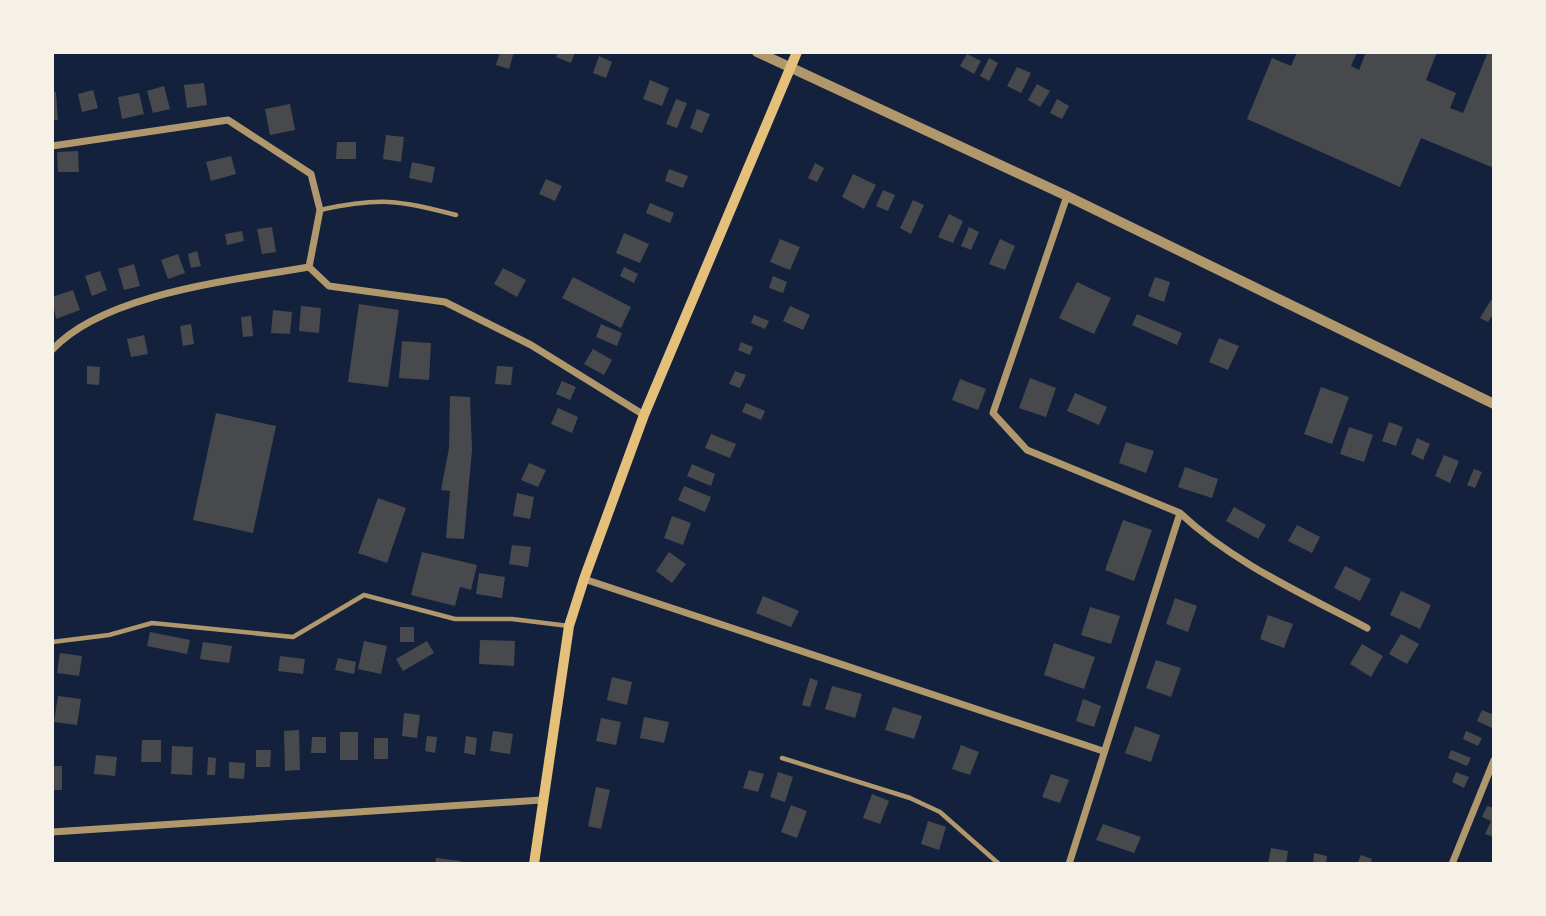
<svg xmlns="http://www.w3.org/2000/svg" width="1546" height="916" viewBox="0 0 1546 916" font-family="Barlow,sans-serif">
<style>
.building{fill:#48494c}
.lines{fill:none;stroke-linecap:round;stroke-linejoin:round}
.service{stroke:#b1986c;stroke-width:4.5}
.minor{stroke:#b1986c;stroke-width:7}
.tertiary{stroke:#b1986c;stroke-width:10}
.secondary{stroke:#e5c07b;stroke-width:10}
</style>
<rect width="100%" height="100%" fill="#14213d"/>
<path class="building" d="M500,52H514L509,69L496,65Z
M558,52H575L571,63L556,57Z
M1297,52H1357L1351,66L1359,70L1366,52H1437L1426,80L1456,93L1450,108L1463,113L1488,52H1494V168L1421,138L1400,187L1247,119L1272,58L1291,66Z
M967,54L981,61L974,74L960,66Z
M599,56L612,62L606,78L593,73Z
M989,58L998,63L989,81L980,76Z
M1017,67L1031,73L1021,93L1007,86Z
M650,80L669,88L662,106L643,99Z
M204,83L207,105L187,108L184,85Z
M1037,84L1050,91L1040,107L1028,100Z
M164,86L170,109L153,113L147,91Z
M93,90L98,108L82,112L78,94Z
M52,92H56L58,120H52Z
M139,93L144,114L122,119L118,97Z
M676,99L687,103L677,128L666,124Z
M1057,99L1069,106L1062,119L1050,113Z
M290,104L295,130L270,135L265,109Z
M697,109L710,114L702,133L690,128Z
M386,135L404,137L401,162L383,159Z
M337,142H356V159H336Z
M78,151L79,172H58L57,152Z
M231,156L236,174L211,181L206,162Z
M412,162L435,167L432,183L409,178Z
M815,163L824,168L817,182L808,178Z
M669,169L688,176L683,188L665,181Z
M853,174L876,185L864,209L842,197Z
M546,179L562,186L555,201L539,194Z
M883,190L895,195L888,211L876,206Z
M913,200L924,205L911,234L900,228Z
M650,203L674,213L670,223L646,213Z
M949,214L963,221L953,243L938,237Z
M272,227L276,252L262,254L257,229Z
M969,227L979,232L971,250L961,246Z
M242,231L244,241L227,245L225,234Z
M624,233L649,244L640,263L616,253Z
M780,239L800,247L790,270L770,262Z
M1000,239L1015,246L1005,270L989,264Z
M197,251L201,266L191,268L188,254Z
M178,254L185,273L168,279L161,260Z
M134,264L140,286L124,290L118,269Z
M624,267L638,274L634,283L620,276Z
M503,268L526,280L517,297L494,284Z
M100,271L107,290L92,296L85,276Z
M773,276L787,282L783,293L769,288Z
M573,277L631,307L621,328L562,298Z
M1155,277L1170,282L1164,302L1148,296Z
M1077,282L1111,298L1094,334L1059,318Z
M73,290L80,310L56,319L52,297Z
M1491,300L1494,302V313L1488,322L1480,318Z
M359,304L399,310L388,387L348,382Z
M301,306L321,308L319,333L299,331Z
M790,306L810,315L803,330L783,321Z
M273,310L292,312L290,334L271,333Z
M1137,314L1182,333L1177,345L1132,325Z
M754,315L769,321L765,329L751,323Z
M251,316L253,336L243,337L241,317Z
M191,324L194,344L183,346L180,326Z
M601,324L622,333L617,346L596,337Z
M144,335L148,354L131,357L127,339Z
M1219,338L1239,346L1228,370L1209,362Z
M402,341L431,343L429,380L399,378Z
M741,342L753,347L750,355L738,350Z
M593,349L612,360L604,375L584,364Z
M87,366L100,367L99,385L87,384Z
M497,366L513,367L511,385L495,384Z
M735,371L746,375L740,388L729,384Z
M1030,378L1056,388L1046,417L1019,408Z
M960,379L986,389L978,410L952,400Z
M562,381L576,387L570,400L556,394Z
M1321,387L1349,397L1332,444L1304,434Z
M1075,393L1107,407L1099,425L1067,411Z
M450,396L470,397L472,450L464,539L446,538L450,491L441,490L449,448Z
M746,403L765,411L761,420L742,412Z
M558,408L578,417L572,433L551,424Z
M216,413L276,426L253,533L193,520Z
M1389,422L1403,427L1396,446L1382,441Z
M1349,427L1373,435L1364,462L1340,454Z
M711,434L736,444L730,458L705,448Z
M1417,438L1430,444L1423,460L1411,454Z
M1126,442L1154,451L1146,473L1119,463Z
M1444,455L1459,461L1450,483L1435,476Z
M529,463L546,470L538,487L521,480Z
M692,464L715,474L711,486L687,476Z
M1185,467L1218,479L1212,498L1178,487Z
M1474,469L1482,472L1475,488L1467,485Z
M684,486L711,497L705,512L678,500Z
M517,493L534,497L530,519L513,516Z
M378,498L406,508L387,563L358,553Z
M1234,507L1266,525L1258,539L1226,521Z
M672,516L691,523L683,545L664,538Z
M1123,520L1152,530L1134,581L1105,570Z
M1297,525L1320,537L1312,553L1288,541Z
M512,545L531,547L528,567L509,564Z
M422,552L477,565L471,590L460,587L455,606L411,595Z
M669,552L686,564L672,583L656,571Z
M1345,566L1371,579L1360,601L1334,588Z
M479,573L505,577L502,598L476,594Z
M1401,591L1431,605L1420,629L1390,615Z
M763,596L799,611L791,627L756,613Z
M1175,598L1197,606L1188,632L1166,624Z
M1090,607L1120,616L1111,644L1081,635Z
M1268,615L1293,624L1284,648L1260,639Z
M400,627H414V642H400Z
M150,632L190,640L187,654L147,646Z
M1401,634L1419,644L1407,664L1389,654Z
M480,640L515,641L514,666L479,664Z
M364,641L387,646L381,674L358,669Z
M427,641L434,653L403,671L396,659Z
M203,642L232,646L229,663L200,659Z
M1054,643L1095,657L1084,689L1044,675Z
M1362,644L1383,656L1371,677L1350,664Z
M60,653L82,656L79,676L57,673Z
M280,656L305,659L303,674L278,671Z
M338,658L356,662L354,674L335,670Z
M1156,660L1181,668L1171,697L1146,688Z
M612,677L632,682L627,705L607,700Z
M810,678L818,681L810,707L802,705Z
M832,686L862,694L855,718L825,709Z
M58,696L81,699L77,725L54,722Z
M1083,699L1101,706L1094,727L1076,721Z
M893,707L922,716L914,739L885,730Z
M1482,710L1494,715L1492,728L1477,721Z
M404,713L420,715L417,738L402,736Z
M644,717L669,722L664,743L640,738Z
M601,718L621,722L616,745L596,741Z
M1135,726L1160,735L1151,762L1125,753Z
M299,730L300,770L285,771L284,731Z
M493,731L513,734L510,754L490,751Z
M1466,731L1482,738L1478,746L1463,739Z
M340,732H358V760H340Z
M427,736L437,737L435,753L425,751Z
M466,736L477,738L475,755L464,753Z
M312,737H326V753H311Z
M374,738H388V759H374Z
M142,740H161V762H141Z
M961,745L979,752L970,775L952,769Z
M172,746L193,747L192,775L171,774Z
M256,750H271L270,767H256Z
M1451,750L1471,758L1467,766L1448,758Z
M96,755L117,757L115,776L94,774Z
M208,757L216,758L215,775H207Z
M229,762L245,763L244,779L229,778Z
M52,766H62V790H52Z
M749,770L764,774L758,792L743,788Z
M778,772L793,777L785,802L770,797Z
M1456,772L1469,777L1464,788L1452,782Z
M1051,774L1069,780L1060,803L1042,797Z
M596,787L610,790L601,829L588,826Z
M872,794L889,801L880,824L863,818Z
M791,805L807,811L797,838L781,832Z
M1487,806L1494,808V837L1485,834L1491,821L1482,817Z
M928,821L946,827L939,850L921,844Z
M1103,824L1141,837L1134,853L1096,840Z
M1271,848L1288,851L1286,864H1268Z
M1314,853L1327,856L1326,864H1313Z
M1361,855L1372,859L1370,864H1357Z
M436,858L461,861V864H435Z"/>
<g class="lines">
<path class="service" d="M320,210C380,197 397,200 456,215
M52,642L109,635L152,623L293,637L364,595L455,619H512L569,626
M782,758L910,798L940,812L999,864"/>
<path class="minor" d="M52,146L228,120L311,174L320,210L309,267
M1067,196L993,413L1027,450L1180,513C1232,562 1303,594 1367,628
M52,350C104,293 235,280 309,267L329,286L445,302L531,345L644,415
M584,579L1103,751
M52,832L541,800
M1069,864L1180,513
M1452,864L1494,760"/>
<path class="tertiary" d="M757,52L1067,196L1494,404"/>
<path class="secondary" d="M534,864L569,626L584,579L644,415L797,52"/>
</g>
<rect width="1546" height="916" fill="none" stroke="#f6f1e7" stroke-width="108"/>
</svg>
